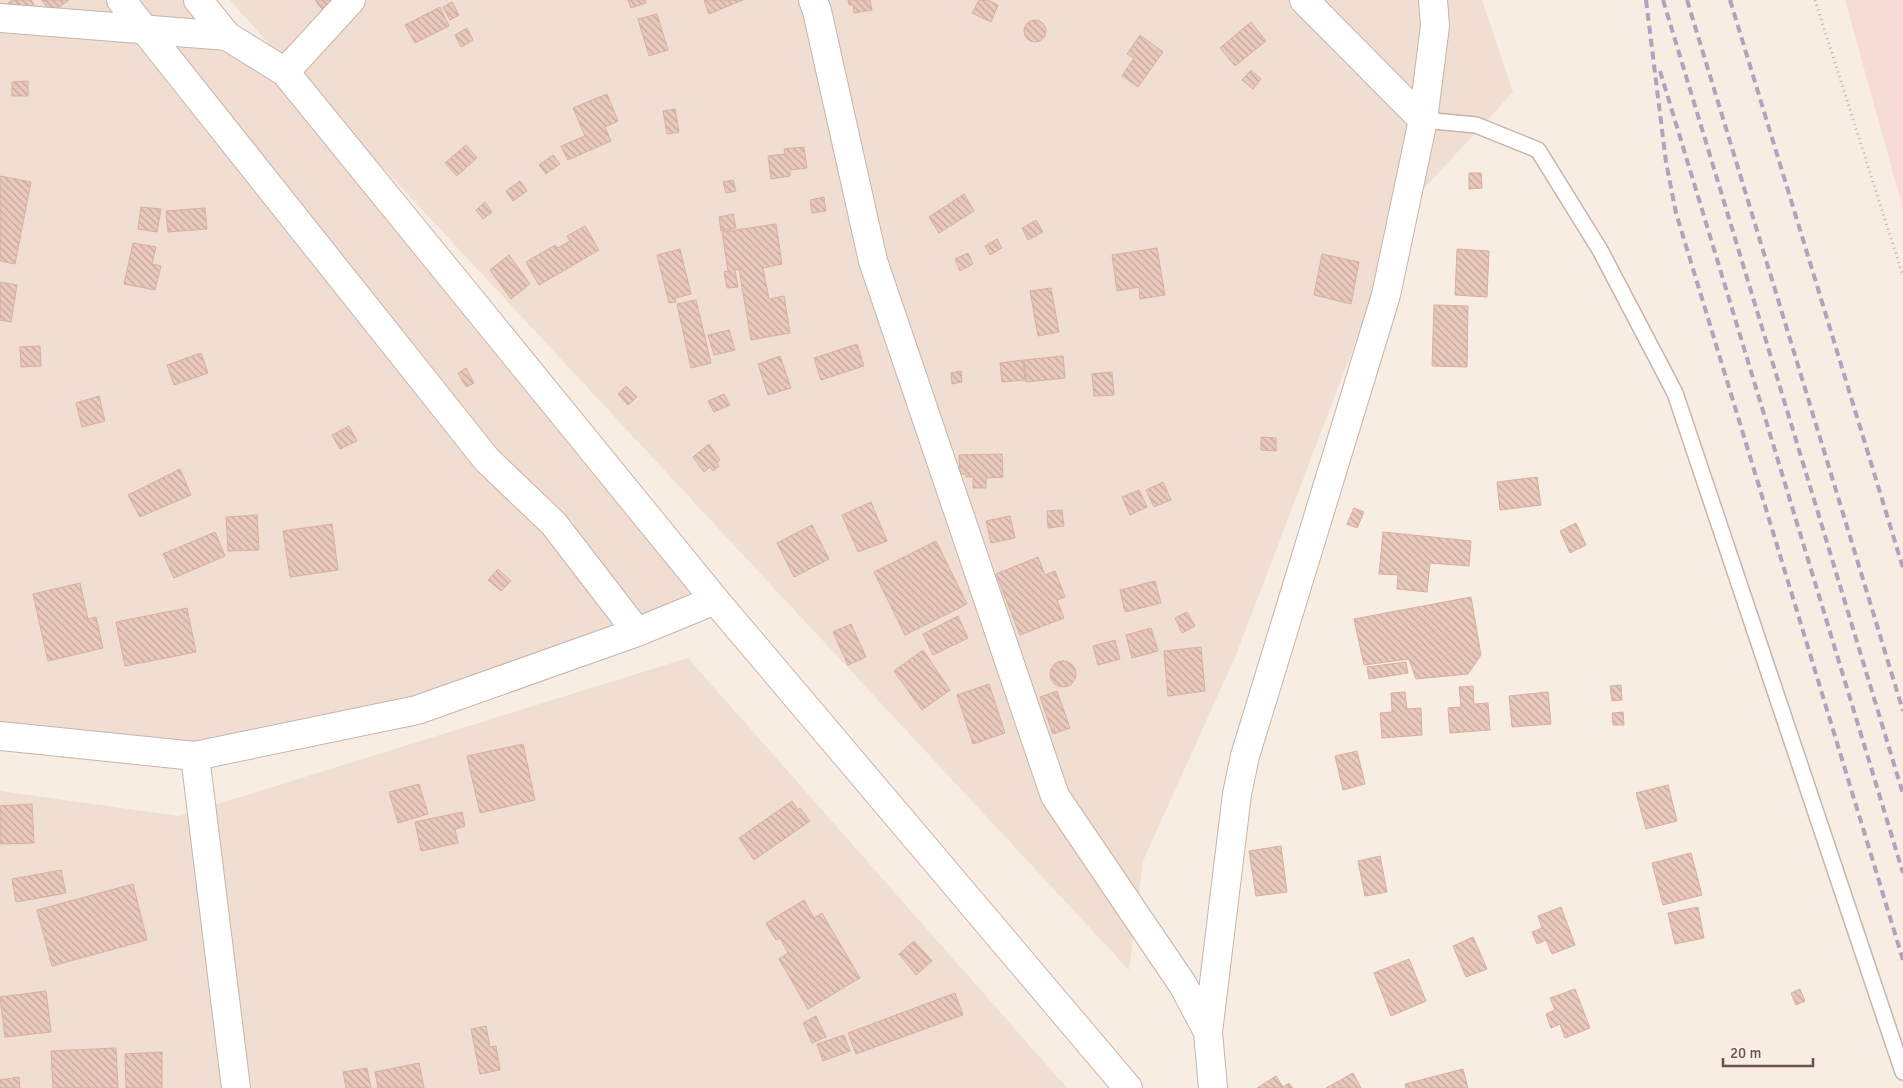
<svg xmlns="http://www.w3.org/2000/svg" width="1903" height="1088" viewBox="0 0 1903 1088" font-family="Signika,sans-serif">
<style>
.residential{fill:#efded1}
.commercial{fill:#f7dcd6}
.building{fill:url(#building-back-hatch);stroke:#daaf9f}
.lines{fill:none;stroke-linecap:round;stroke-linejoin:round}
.lane-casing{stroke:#c7b4ab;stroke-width:18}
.street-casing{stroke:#c7b4ab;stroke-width:30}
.secondary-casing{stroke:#ccb5ab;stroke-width:30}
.path{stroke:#ceada1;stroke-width:3;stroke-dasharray:1 4;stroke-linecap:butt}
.lane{stroke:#fff;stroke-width:15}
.street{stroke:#fff;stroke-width:28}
.secondary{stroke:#fff;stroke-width:28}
.rail{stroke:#afa3bf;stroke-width:4;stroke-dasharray:8 5;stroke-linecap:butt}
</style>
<defs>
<pattern id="building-back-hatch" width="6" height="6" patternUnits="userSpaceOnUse" patternTransform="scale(1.25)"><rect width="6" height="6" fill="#eac9bd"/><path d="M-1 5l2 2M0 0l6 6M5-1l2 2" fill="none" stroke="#c2a69c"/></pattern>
</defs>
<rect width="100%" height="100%" fill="#f8ede2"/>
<path class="residential" d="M0,0H198L285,72L715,600L417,710L195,756L0,736Z
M230,0H1482L1513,92L1407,207L1236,655L1143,861L1129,970L282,59Z
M688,658L1067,1088H0V791L179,816Z"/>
<path class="commercial" d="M1845,0H1903V209Z"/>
<path class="building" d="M12,0H31L34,4L17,17L7,4Z
M42,0H69L51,13Z
M315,0H339L324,12Z
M628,0H645L646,3L631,8Z
M704,0H743L709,14Z
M848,0H870L872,10L854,13L853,5H849Z
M979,0H988L998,5L991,22L972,13Z
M452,2L459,15L450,20L443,7Z
M440,7L449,26L415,43L405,25Z
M657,14L668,50L649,56L638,19Z
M1024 31a11 11 0 1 1 22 0a11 11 0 1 1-22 0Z
M1251,22L1266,41L1235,66L1220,48Z
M467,28L473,40L461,47L455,35Z
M1140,35L1163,52L1138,87L1122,76L1134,58L1127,54Z
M1251,70L1261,79L1253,89L1242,80Z
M28,81V96H12V82Z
M607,94L618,121L605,127L611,141L568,160L561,146L585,136L573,108Z
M675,109L679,132L667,134L663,111Z
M466,145L477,158L457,176L445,163Z
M804,147L807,168L790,170V176L771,179L768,156L785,154L784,149Z
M553,155L560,164L546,174L539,165Z
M1469,173H1481L1482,188L1469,189Z
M0,176L31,182L15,264L0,261Z
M733,180L736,191L726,193L723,182Z
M520,181L527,191L513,201L506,191Z
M964,194L974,211L939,233L929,217Z
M824,197L826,211L812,213L810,200Z
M485,202L492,212L483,219L476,210Z
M141,207L161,209L157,232L138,229Z
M205,208L207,229L168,232L166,211Z
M733,214L736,228L721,231L719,217Z
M1036,220L1043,232L1028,240L1022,228Z
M776,224L782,264L763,268L769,299L784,296L790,333L751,340L739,269L735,270L738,287L727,288L724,272L728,271L722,232Z
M585,226L599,250L539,285L526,262L555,245L558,248L570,241L567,236Z
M997,239L1002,248L990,255L985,246Z
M133,243L156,247L152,264L161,266L155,290L124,284Z
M1157,248L1165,295L1140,299L1139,287L1117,291L1112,255Z
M680,249L691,294L675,298L676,302L669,303L657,255Z
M1457,249L1489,251L1487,297L1455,295Z
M968,253L973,264L960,271L955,259Z
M1322,254L1359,262L1351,304L1314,295Z
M509,255L530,284L511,299L490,270Z
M0,282L17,285L11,322L0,320Z
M1051,288L1059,332L1038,336L1030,291Z
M696,300L711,363L691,368L677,304Z
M1434,305L1468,306L1467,367L1432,366Z
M729,330L735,350L714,355L708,335Z
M857,344L864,366L821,380L814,358Z
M40,346L41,366L21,367L20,347Z
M201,353L208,373L174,385L167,365Z
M780,356L791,388L768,395L758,364Z
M1063,356L1065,378L1026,382L1024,360Z
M1023,360L1025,380L1002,382L1000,363Z
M466,368L474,383L466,387L458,373Z
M961,371L962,382L952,384L951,373Z
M1112,372L1114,395L1094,396L1092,374Z
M626,386L637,397L628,405L618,394Z
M724,394L730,405L714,412L708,401Z
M99,396L105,421L82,427L76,403Z
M349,426L357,441L340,449L332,435Z
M1261,437L1276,438V451L1261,450Z
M709,444L720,460L717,463L719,466L713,471L710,467L704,472L693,457Z
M1002,454L1003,477L986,478V488H973V477H966V474H960L959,455Z
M180,469L191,495L140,517L128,495Z
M1537,477L1541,505L1500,510L1497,482Z
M1163,482L1171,500L1154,507L1146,490Z
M1139,490L1147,507L1130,515L1122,497Z
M871,502L887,541L858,552L842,515Z
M1354,508L1364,512L1357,528L1347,524Z
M1062,510L1064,526L1048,528L1047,511Z
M257,515L259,550L228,551L226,517Z
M1010,516L1015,538L991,543L986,521Z
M1576,523L1586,545L1570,553L1560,531Z
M332,524L338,570L290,577L283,531Z
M812,525L829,559L794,577L777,543Z
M215,532L225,556L174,578L163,554Z
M1383,532L1471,541L1469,566L1430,563L1427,592L1397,589L1398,575L1379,574Z
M936,541L967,604L905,635L874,572Z
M1038,557L1045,575L1055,571L1065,597L1057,600L1064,618L1020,635L996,574Z
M498,569L511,581L501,591L488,580Z
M1155,581L1161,603L1125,612L1120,590Z
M80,583L88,619L96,617L103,648L48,661L33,594Z
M1471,597L1481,655L1468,674L1416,679L1409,659L1364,665L1354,619Z
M187,608L196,652L125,666L116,622Z
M1187,612L1195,626L1182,633L1175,618Z
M958,616L968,638L933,655L923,634Z
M851,624L866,657L848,665L833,632Z
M1151,628L1158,651L1132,658L1126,635Z
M1115,640L1120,659L1098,665L1093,646Z
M1201,647L1205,691L1168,696L1164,651Z
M923,650L950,690L922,710L894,671Z
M1050 674a13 13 0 1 1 26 0a13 13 0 1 1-26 0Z
M1406,662L1408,673L1369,679L1367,667Z
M989,684L1005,733L973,744L957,695Z
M1621,685L1622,700L1612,701L1610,686Z
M1473,686L1474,704L1488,703L1490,730L1450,733L1448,708L1461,707L1459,687Z
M1057,691L1070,728L1053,734L1040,697Z
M1405,692L1407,709L1421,708L1422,735L1382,738L1380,713L1392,712L1391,693Z
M1548,692L1551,724L1512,727L1509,696Z
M1623,712L1624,725H1613L1612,713Z
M523,744L535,800L480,813L467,756Z
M1357,751L1365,784L1343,790L1335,756Z
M419,784L428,814L398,823L389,792Z
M1668,785L1677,821L1646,829L1636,793Z
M792,801L798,810L800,808L810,821L754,860L739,838Z
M32,804L34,843L0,844V806Z
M462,812L465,826L455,829L458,843L421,851L415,822Z
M1281,846L1287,892L1256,896L1249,851Z
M1691,853L1702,895L1663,905L1652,863Z
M1380,856L1387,892L1365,896L1358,861Z
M61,870L66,893L16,902L12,879Z
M133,884L147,940L52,966L37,910Z
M804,900L814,918L822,913L860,978L808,1009L779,959L788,953L780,938L776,940L766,923Z
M1561,907L1575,945L1552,954L1546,940L1537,944L1532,932L1542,928L1538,916Z
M1698,907L1704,938L1675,944L1668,913Z
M1473,937L1487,969L1466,977L1453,946Z
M914,941L932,961L916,975L899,954Z
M1409,959L1426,1001L1391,1016L1374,973Z
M1575,989L1590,1028L1565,1038L1560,1024L1551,1028L1546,1014L1555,1010L1550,998Z
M1800,989L1805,1001L1796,1005L1791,993Z
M46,991L51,1032L5,1037L0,997Z
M955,993L963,1015L856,1054L848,1033Z
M816,1016L826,1037L812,1043L803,1023Z
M486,1026L490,1047L496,1046L500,1070L480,1074L471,1029Z
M844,1035L850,1051L823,1061L817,1044Z
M116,1048L118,1088H53L51,1051Z
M162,1052V1088H126L125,1054Z
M419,1063L424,1088H378L375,1072Z
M367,1068L371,1088H346L343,1072Z
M1463,1069L1468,1088H1406L1405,1084Z
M1353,1073L1361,1088H1326Z
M1276,1076L1283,1087L1289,1083L1293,1088H1257Z
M19,1077L20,1088H0V1080Z"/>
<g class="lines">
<g class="lane-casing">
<path id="lane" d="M1423,120L1476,125L1538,150L1600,250L1675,393L1903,1072"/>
</g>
<g class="street-casing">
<path id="street" d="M121,0L487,460L554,524L637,632
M813,0L817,11L873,261L1055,796L1183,985L1208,1032
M1304,0L1423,120
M0,18L227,36
M285,72L351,0
M0,736L195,756L417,710L637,632L715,600
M195,756L236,1088
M1213,1088L1208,1032L1237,794L1245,756L1386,295L1423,120L1435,26L1433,0"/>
</g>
<g class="secondary-casing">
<path id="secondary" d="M198,0L227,36L285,72L715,600L1128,1088"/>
</g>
<path class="path" d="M1815,0L1903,276"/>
<use href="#lane" class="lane"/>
<use href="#street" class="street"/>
<use href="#secondary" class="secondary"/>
<path class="rail" d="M1646,0L1666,162L1676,213L1903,960
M1663,0L1903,794
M1687,0L1903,711
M1730,0L1903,568
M1660,71L1903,873"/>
</g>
<path d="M1723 1058v8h90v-8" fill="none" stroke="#6c534c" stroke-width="2.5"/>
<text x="1730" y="1058" font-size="15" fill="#6c534c" stroke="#fcf1e7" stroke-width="4" paint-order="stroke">20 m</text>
</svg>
